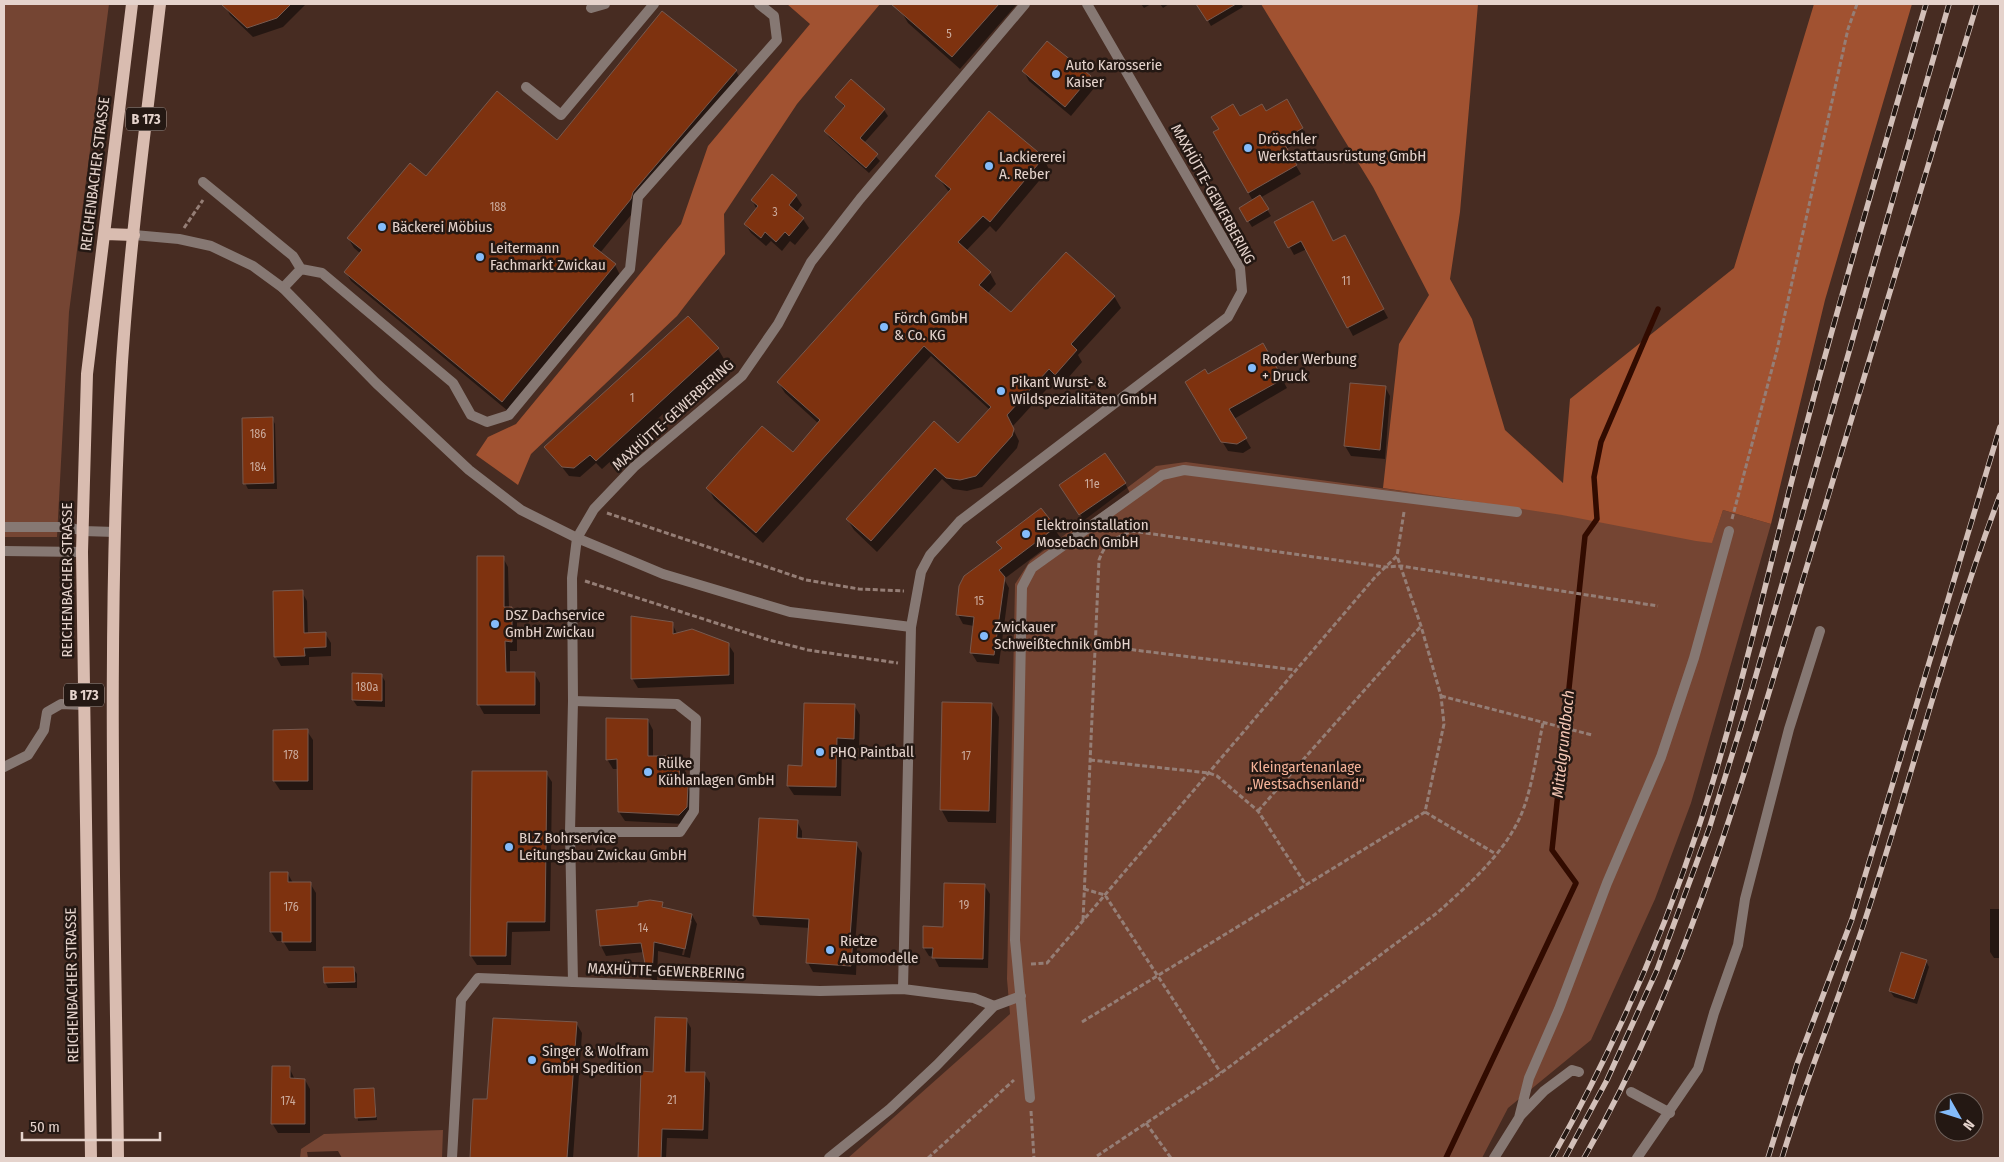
<svg xmlns="http://www.w3.org/2000/svg" width="2004" height="1162" viewBox="0 0 2004 1162" font-family="'Fira Sans Condensed',sans-serif">
<style>
.green{fill:#754533}
.forest{fill:#a15231}
.shadow{fill:#0007;fill-rule:evenodd}
.lines{fill:none;stroke-linecap:round;stroke-linejoin:round}
.stream{stroke:#320b00;stroke-width:5.5}
.building{fill:#7e320f;stroke:#77594e}
.path{stroke:#957e76;stroke-width:3;stroke-dasharray:5 2.5;stroke-linecap:butt}
.lane{stroke:#867873;stroke-width:10}
.street{stroke:#867873;stroke-width:10}
.primary{stroke:#d9bcb0;stroke-width:12}
.rail-casing{stroke:#d3c0b9;stroke-width:5.5}
.rail{stroke:#241813;stroke-width:4;stroke-dasharray:11;stroke-linecap:butt}
.poi-dot{fill:#84bcfb;stroke:#241813;stroke-width:2}
.labels{text-anchor:middle;dominant-baseline:central;stroke-width:5;stroke-linejoin:round;paint-order:stroke}
.number-label{font-size:12px;fill:#cbab9d}
.shield{fill:#241813;stroke:#ab9b94;stroke-width:1}
.shield-label{font-size:14px;font-weight:bold;fill:#e5d3cc}
.poi-label{font-size:15px;fill:#e5d3cc;stroke:#241813;text-anchor:start}
.street-label{font-size:15px;fill:#e5d3cc;stroke:#241813}
.park-label{font-size:15px;fill:#f6b399;stroke:#241813}
.water-label{font-size:16px;font-style:italic;fill:#f6c8b6;stroke:#241813}
</style>
<rect width="100%" height="100%" fill="#472c22"/>
<path class="green" d="M4,4H109L69,312L57,537H4Z
M1186,462L1522,507L1712,542L1723,510L1771,524L1691,803L1655,899L1591,1040L1508,1108L1482,1158H848L1010,1014L1007,979L1015,584L1030,561L1156,466Z
M443,1130L442,1158H300L301,1149L324,1134Z"/>
<path class="forest" d="M787,4H880L797,104L724,214L725,254L677,316L531,454L518,485L476,455L488,437L516,424L681,224L708,146L810,24Z
M1261,4H1478L1460,212L1450,279L1472,319L1505,430L1563,483L1570,399L1734,268L1814,4H1912L1825,300L1771,524L1723,510L1712,543L1696,541L1562,515L1383,488L1399,344L1429,295L1373,187Z"/>
<path class="shadow" d="M224,4H306L283,27L253,37L230,15Z
M907,4H1017L960,69L908,23L901,11Z
M1141,4H1151L1144,8Z
M1160,4H1169L1163,8Z
M1205,4H1241L1243,7L1211,26L1200,7Z
M736,71L741,80L638,202L636,209L600,253L615,265L620,275L508,411L351,281L346,272L361,254L354,248L348,238L426,178L557,142Z
M1024,72L1090,77L1095,87L1071,116L1029,81Z
M837,97L884,110L888,116L864,143L880,161L869,173L829,137L825,131L845,108Z
M1286,101L1307,137L1286,149L1301,174L1260,198L1271,216L1252,227L1240,208L1253,201L1214,133L1240,118L1265,113Z
M1043,158L1049,169L996,232L990,226L966,251L990,273L996,284L987,294L1011,314L1114,296L1121,308L1078,355L1082,362L1062,385L1056,379L1012,427L1019,441L1017,448L982,487L967,491L953,489L942,479L877,552L854,530L847,519L959,445L990,410L931,356L763,543L714,499L708,488L793,454L819,424L785,393L778,382L949,192L937,176Z
M772,176L796,196L802,205L796,213L803,219L809,228L795,245L790,241L782,251L771,241L766,246L751,233L745,224L757,210L752,200Z
M1276,222L1333,242L1349,245L1388,318L1353,336L1307,249L1294,255Z
M688,318L718,349L724,359L602,469L596,463L580,477L569,476L546,447Z
M1263,344L1287,388L1234,419L1251,448L1243,453L1228,451L1186,382L1208,376Z
M1351,384L1385,387L1390,396L1385,459L1351,456L1345,446Z
M272,418L275,424L277,489H248L245,483Z
M1125,483L1130,493L1086,523L1066,494Z
M1041,510L1060,537L1004,579L1009,588L999,664L977,662L971,652L974,626L963,624L958,615L1002,549L998,542Z
M503,558L508,567L509,608H511L517,618V651H510V673H534L540,683V714H484L479,705Z
M302,592L307,601L308,634L325,633L331,643V656L309,657V665L281,666L276,657Z
M672,623L677,634L728,644L734,653V684L638,688L632,678Z
M381,675L385,681V707L357,706L353,700Z
M992,704L999,717L996,823L948,822L941,809Z
M854,705L860,715L859,748L842,747L841,796L794,795L788,786Z
M648,720L653,730V758L680,757L685,767L684,786H687L692,795V817L684,824L625,821L619,812L618,769H613L607,759Z
M307,731L313,740V790H280L274,781Z
M546,773L552,782L550,931L512,932L511,965H477L471,956Z
M797,821L802,831V840L856,844L862,853L855,945L857,948L856,975L813,972L808,963L810,928L760,925L755,915Z
M288,874L293,883H310L316,893V951H289L283,941H277L271,932Z
M984,885L990,894L988,968L939,967L934,957L929,956L924,948Z
M662,904L665,909L692,915L697,924L690,958L658,951L657,983H654L648,973L644,952L606,956L601,946L597,911ZM689,921H692L684,955H682Z
M1990,909H2000V958H1994L1990,952Z
M1926,961L1929,967L1917,1004L1894,997L1890,991Z
M353,968L357,974V988H328L325,982Z
M686,1019L691,1028L690,1073H704L710,1083L708,1139L667,1138L666,1158H639L642,1073H655Z
M576,1023L582,1033L573,1158H471L475,1100L488,1101Z
M289,1067L295,1080H305L310,1089V1133H278L272,1123Z
M374,1089L377,1120L358,1121L355,1090Z
M338,1151L342,1158H308L307,1152Z"/>
<g class="lines">
<path class="stream" d="M1446,1158L1576,883L1552,850L1585,536L1597,519L1594,477L1601,442L1658,309"/>
</g>
<path class="building" d="M221,4H291L277,18L247,28Z
M891,4H999L952,57Z
M1196,4H1236L1207,21Z
M662,11L737,70L633,192L631,199L593,246L616,264L502,402L344,272L362,250L347,238L410,163L426,176L497,91L557,140Z
M1047,41L1091,76L1065,107L1022,71Z
M851,79L885,109L860,138L878,154L866,168L824,131L845,106L835,97Z
M1287,99L1303,128L1282,140L1297,165L1248,193L1213,132L1219,129L1211,117L1233,104L1240,116L1262,104L1266,111Z
M989,111L1044,157L990,222L983,216L958,242L991,272L979,285L1011,312L1066,252L1115,296L1071,344L1077,350L1055,375L1049,369L1007,415L1014,429L1012,436L976,476L960,480L946,478L935,468L871,541L846,519L934,421L958,443L991,407L924,346L756,533L706,488L762,426L793,452L820,420L777,382L951,189L935,176Z
M772,174L797,195L789,205L804,218L789,236L785,232L776,242L765,232L761,238L744,224L758,206L751,200Z
M1260,195L1269,209L1247,222L1239,208Z
M1313,201L1333,241L1345,235L1384,309L1347,328L1301,241L1288,248L1274,222Z
M688,316L719,348L596,461L590,455L574,468L562,467L544,447Z
M1263,343L1283,379L1229,409L1247,438L1237,444L1221,442L1185,382L1205,369L1208,374Z
M1350,383L1386,386L1380,450L1344,446Z
M273,417L274,483L243,484L242,418Z
M1105,453L1126,483L1079,515L1059,485Z
M1041,508L1056,527L999,570L1005,577L994,655L970,653L974,617L956,615L959,586L964,576L1002,548L996,542Z
M477,556H504V607H512V642L505,641L506,672H535V705H477Z
M303,590L304,633L326,632V647L304,648L305,656L274,657L273,591Z
M631,616L673,622V634L692,629L729,643V675L631,679Z
M352,673L382,674V701L352,700Z
M942,702L992,703L989,811L940,810Z
M804,703L855,704L854,739L837,738L836,787L787,786L788,765L802,766Z
M606,718L648,719V756H680L679,784L688,785L687,807L679,815L618,812L617,759L606,760Z
M308,729V781H273V730Z
M472,771H547L545,922H507L506,956H470Z
M759,818L798,820L797,838L857,842L850,937H853L851,966L806,963L809,919L753,916Z
M270,872H288V882H311V942H282V932H270Z
M944,883L985,884L983,959L932,958L933,948H923V926L943,927Z
M650,900L663,902L662,907L692,914L685,949L654,942L652,974H647L641,943L600,946L596,910L638,906V902Z
M1901,952L1927,960L1914,999L1889,991Z
M323,967H354L355,982L324,983Z
M655,1017L687,1018L685,1072H705L703,1130L662,1129L661,1158H638L641,1071L653,1072Z
M493,1018L577,1022L567,1158H470L473,1099H487Z
M272,1066H290V1078L305,1079V1124H271Z
M374,1088L376,1117L355,1118L354,1089Z"/>
<g class="lines">
<path class="path" d="M184,228L203,200
M607,513L806,580L859,589L904,591
M1732,519L1777,350L1848,29L1857,4
M585,581L769,640L808,650L898,663
M1094,645L1296,670
M1441,696L1592,735
M1090,760L1209,773L1217,776L1258,811L1306,885
M1258,811L1421,626
M1425,812L1496,854
M1084,889L1105,895L1221,1073
M1083,920L1099,560C1106,541 1114,539 1132,531L1385,567L1401,566L1658,606
M1031,964L1047,963L1376,576L1397,556L1404,512
M1082,1022L1425,812L1444,724L1441,696L1421,626L1397,556
M1031,1111L1034,1158
M1146,1123L1171,1158
M1097,1156L1221,1073L1437,913C1469,884 1507,852 1523,810C1533,783 1537,752 1543,723
M928,1158L1014,1080"/>
<path class="lane" d="M591,8L605,4
M526,87L561,115L654,4
M203,182L293,256L301,269L283,288
M301,269L322,273L453,383L471,415L487,422L509,415L630,269L638,197L777,40L774,16L759,4
M4,527H68L83,531L115,532
M4,551L82,552
M4,767L28,755L44,730L47,712L61,704L84,705
M570,832H680L694,811L696,719L677,704L573,701
M1631,1092L1670,1113
M1030,1098L1015,940L1022,587L1032,568L1162,475L1184,470L1517,512
M1520,1116L1544,1091L1572,1070L1579,1072
M452,1158L461,1000L478,978L573,982
M829,1158L890,1109L937,1065L994,1006L1021,996
M1494,1158L1519,1118L1529,1078L1559,1009L1607,883L1661,757L1694,658L1729,531
M1637,1158L1698,1069L1714,1013L1738,945L1745,899L1789,729L1820,631"/>
<path class="street" d="M134,235L179,239L211,246L253,266L283,288L376,383L469,470L521,510L577,538L663,574L790,612L911,627
M903,989L820,991L573,982L570,832L573,701L572,578L577,538L594,509L634,467L742,376L778,324L811,262L860,199L1025,4
M994,1006L974,998L903,989L911,627L921,572L930,555L960,521L1228,317L1242,291L1240,268L1087,4"/>
<path class="primary" d="M105,234L134,235
M91,1158L82,552L87,374L132,4
M118,1158C115,893 106,627 122,362C130,242 146,123 160,4"/>
<g class="rail-casing">
<path id="rail" d="M1552,1158C1612,1052 1662,939 1700,823C1740,699 1768,571 1801,445C1840,297 1883,151 1926,4
M1565,1158L1607,1080L1657,970L1709,829L1746,710L1949,4
M1584,1158C1687,979 1742,782 1801,586C1860,392 1918,198 1977,4
M1768,1158L1797,1064L1852,919L2000,427
M1782,1158C1806,1078 1838,1002 1864,923C1911,781 1947,635 2000,495"/>
</g>
<use href="#rail" class="rail"/>
</g>
<g class="poi-dot">
<circle cx="1056" cy="74" r="5"/>
<circle cx="1248" cy="148" r="5"/>
<circle cx="989" cy="166" r="5"/>
<circle cx="382" cy="227" r="5"/>
<circle cx="480" cy="257" r="5"/>
<circle cx="884" cy="327" r="5"/>
<circle cx="1252" cy="368" r="5"/>
<circle cx="1001" cy="391" r="5"/>
<circle cx="1026" cy="534" r="5"/>
<circle cx="495" cy="624" r="5"/>
<circle cx="984" cy="636" r="5"/>
<circle cx="820" cy="752" r="5"/>
<circle cx="648" cy="772" r="5"/>
<circle cx="509" cy="847" r="5"/>
<circle cx="830" cy="950" r="5"/>
<circle cx="532" cy="1060" r="5"/>
</g>
<g class="labels">
<g class="number-label">
<text x="949" y="34">5</text>
<text x="498" y="207">188</text>
<text x="775" y="212">3</text>
<text x="1346" y="281">11</text>
<text x="632" y="398">1</text>
<text x="258" y="434">186</text>
<text x="258" y="467">184</text>
<text x="1092" y="484">11e</text>
<text x="979" y="601">15</text>
<text x="367" y="687">180a</text>
<text x="291" y="755">178</text>
<text x="966" y="756">17</text>
<text x="964" y="905">19</text>
<text x="291" y="907">176</text>
<text x="643" y="928">14</text>
<text x="672" y="1100">21</text>
<text x="288" y="1101">174</text>
</g>
<g class="shield">
<rect x="126" y="107.5" width="40" height="23" rx="4"/>
<rect x="64" y="683.5" width="40" height="23" rx="4"/>
</g>
<g class="shield-label">
<text x="146" y="119">B 173</text>
<text x="84" y="695">B 173</text>
</g>
<g class="poi-label">
<text x="1066" y="65">Auto Karosserie<tspan x="1066" dy="17">Kaiser</tspan></text>
<text x="1258" y="139">Dröschler<tspan x="1258" dy="17">Werkstattausrüstung GmbH</tspan></text>
<text x="999" y="157">Lackiererei<tspan x="999" dy="17">A. Reber</tspan></text>
<text x="392" y="227">Bäckerei Möbius</text>
<text x="490" y="248">Leitermann<tspan x="490" dy="17">Fachmarkt Zwickau</tspan></text>
<text x="894" y="318">Förch GmbH<tspan x="894" dy="17">&amp; Co. KG</tspan></text>
<text x="1262" y="359">Roder Werbung<tspan x="1262" dy="17">+ Druck</tspan></text>
<text x="1011" y="382">Pikant Wurst- &amp;<tspan x="1011" dy="17">Wildspezialitäten GmbH</tspan></text>
<text x="1036" y="525">Elektroinstallation<tspan x="1036" dy="17">Mosebach GmbH</tspan></text>
<text x="505" y="615">DSZ Dachservice<tspan x="505" dy="17">GmbH Zwickau</tspan></text>
<text x="994" y="627">Zwickauer<tspan x="994" dy="17">Schweißtechnik GmbH</tspan></text>
<text x="830" y="752">PHQ Paintball</text>
<text x="658" y="763">Rülke<tspan x="658" dy="17">Kühlanlagen GmbH</tspan></text>
<text x="519" y="838">BLZ Bohrservice<tspan x="519" dy="17">Leitungsbau Zwickau GmbH</tspan></text>
<text x="840" y="941">Rietze<tspan x="840" dy="17">Automodelle</tspan></text>
<text x="542" y="1051">Singer &amp; Wolfram<tspan x="542" dy="17">GmbH Spedition</tspan></text>
</g>
<g class="street-label">
<text transform="translate(95 174) rotate(-83)">REICHENBACHER STRASSE</text>
<text transform="translate(1213 194) rotate(61)">MAXHÜTTE-GEWERBERING</text>
<text transform="translate(673 415) rotate(-42)">MAXHÜTTE-GEWERBERING</text>
<text transform="translate(67 580) rotate(-90)">REICHENBACHER STRASSE</text>
<text transform="translate(666 971) rotate(2)">MAXHÜTTE-GEWERBERING</text>
<text transform="translate(72 985) rotate(-91)">REICHENBACHER STRASSE</text>
</g>
<g class="park-label">
<text x="1306" y="767">Kleingartenanlage<tspan x="1306" dy="17">„Westsachsenland“</tspan></text>
</g>
<g class="water-label">
<text transform="translate(1563 744) rotate(-84)">Mittelgrundbach</text>
</g>
</g>
<rect width="2004" height="1162" fill="none" stroke="#e5d3cc" stroke-width="10"/>
<g transform="translate(1959 1117) rotate(129)"><circle r="24" fill="#241813" stroke="#71635d"/>
<path d="M0-4L9 19L0 12L-9 19Z" fill="#84bcfb"/>
<text y="-8" font-size="14" font-weight="bold" text-anchor="middle" fill="#e5d3cc">N</text>
</g>
<path d="M22 1132v8h138v-8" fill="none" stroke="#e5d3cc" stroke-width="2.5"/>
<text x="30" y="1132" font-size="15" fill="#e5d3cc" stroke="#241813" stroke-width="4" paint-order="stroke">50 m</text>
</svg>
